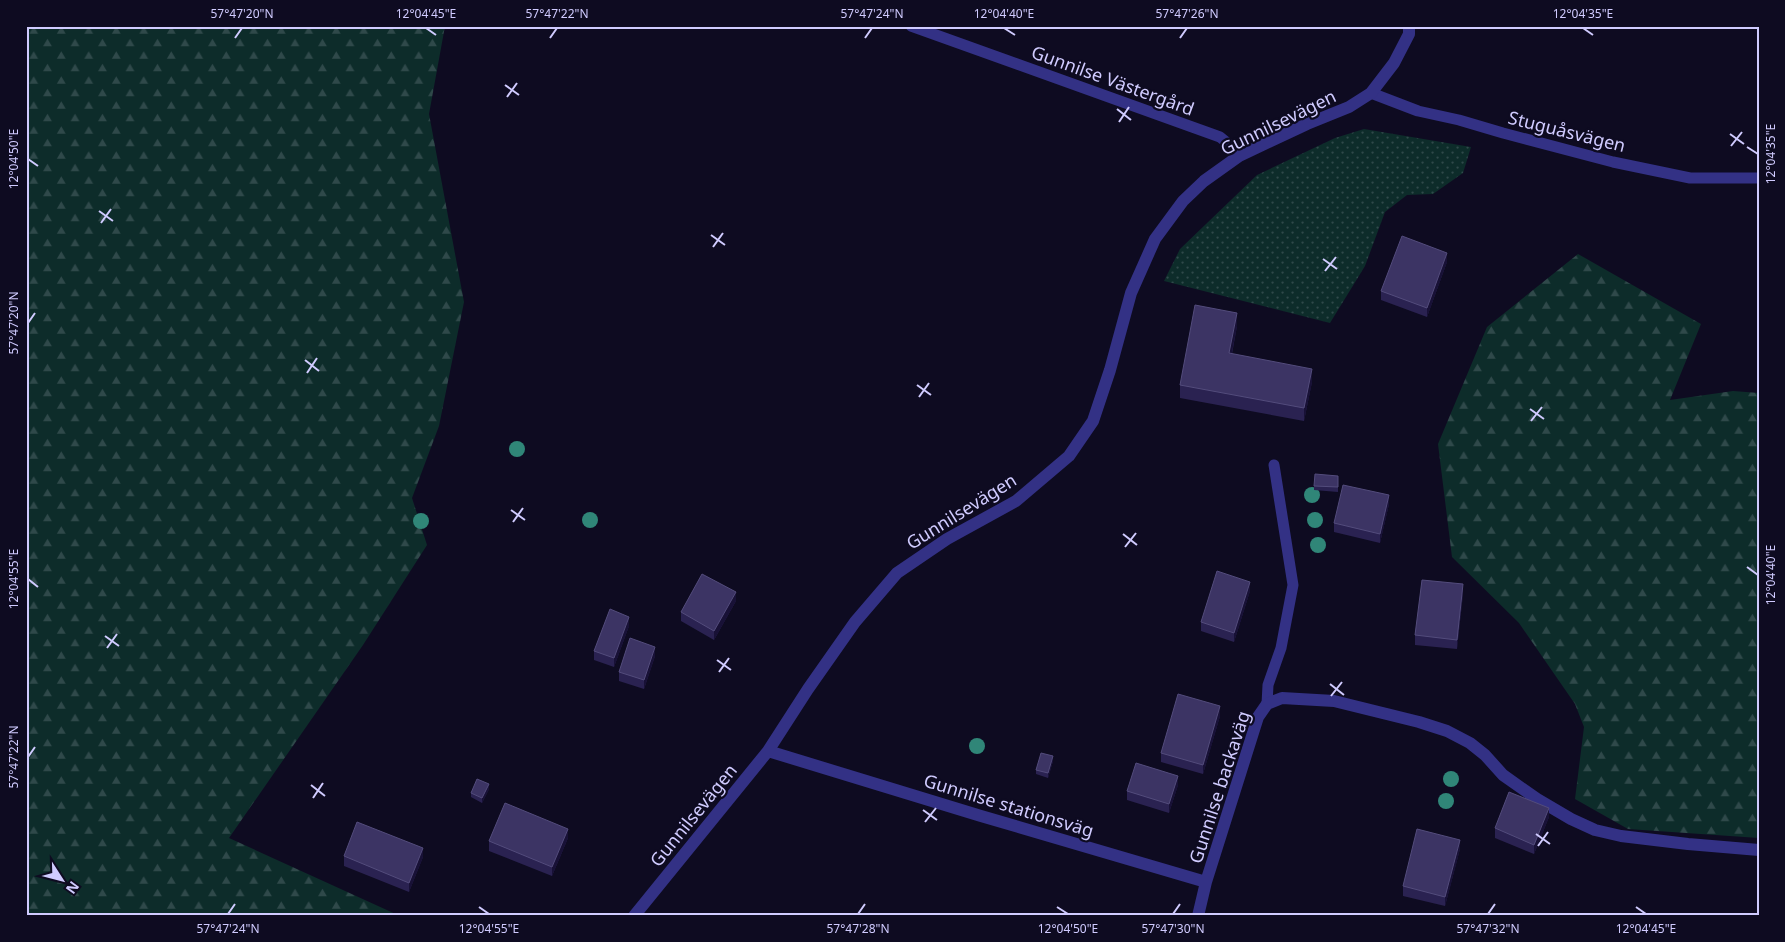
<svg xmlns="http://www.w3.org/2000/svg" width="1785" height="942" viewBox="0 0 1785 942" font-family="'Noto Sans',sans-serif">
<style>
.grass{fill:url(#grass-dots)}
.forest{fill:url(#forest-firs)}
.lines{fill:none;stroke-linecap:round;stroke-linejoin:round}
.service{stroke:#333185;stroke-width:11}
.minor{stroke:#333185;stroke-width:12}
.tree{fill:#308678}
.wall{fill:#2a2251}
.shaded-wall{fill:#181136}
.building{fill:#3c3464;stroke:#534c7c}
.ticks{fill:none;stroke:#d0cbff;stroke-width:2}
.labels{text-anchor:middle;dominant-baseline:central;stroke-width:4.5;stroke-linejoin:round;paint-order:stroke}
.street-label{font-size:18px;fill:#d0cbff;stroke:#0e0b21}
.neatline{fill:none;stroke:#d0cbff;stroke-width:2}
.ticks-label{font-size:12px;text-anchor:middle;fill:#d0cbff}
</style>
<defs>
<pattern id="grass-dots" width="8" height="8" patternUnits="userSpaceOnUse" patternTransform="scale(1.25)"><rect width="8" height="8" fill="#0d2c2a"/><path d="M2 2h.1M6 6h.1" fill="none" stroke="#2f494a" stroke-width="1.8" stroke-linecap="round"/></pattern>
<pattern id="forest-firs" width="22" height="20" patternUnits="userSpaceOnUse" patternTransform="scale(1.25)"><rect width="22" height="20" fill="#0d2c2a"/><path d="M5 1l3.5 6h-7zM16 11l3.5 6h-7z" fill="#2f494a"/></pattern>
</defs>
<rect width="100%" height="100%" fill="#0e0b21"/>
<path class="grass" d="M1364,129L1471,147L1463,173L1433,194L1407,195L1385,212L1365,266L1330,323L1164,281L1180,249L1257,175L1335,138Z"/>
<path class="forest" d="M26,26H445L429,114L464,302L439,426L412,498L427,545L363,645L229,838L400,916H26Z
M1578,254L1701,324L1670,400L1733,391L1759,393V838L1628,829L1575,799L1584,727L1575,704L1519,623L1452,557L1438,444L1487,327Z"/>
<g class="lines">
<path class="service" d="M911,26L1220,137L1231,146L1239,156
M1371,93L1418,111L1459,120L1503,133L1613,162L1690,178H1759
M1267,704L1268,685L1281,648L1293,585L1274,465"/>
<path class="minor" d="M768,751L981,816L1206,882
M634,916L768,751L808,689L855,622L897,573L947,539L1016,501L1069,456L1093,421L1110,370L1131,293L1155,239L1183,201L1204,181L1239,156L1307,124L1349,107L1371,93L1394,63L1409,34V26
M1198,916L1206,882L1258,717L1267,704L1282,698L1334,701L1419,722L1447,731L1470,743L1485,755L1503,775L1537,799L1571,819L1595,830L1621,836L1688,844L1759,850"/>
</g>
<g class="tree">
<circle cx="517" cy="449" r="8"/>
<circle cx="1312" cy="495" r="8"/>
<circle cx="590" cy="520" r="8"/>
<circle cx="1315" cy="520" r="8"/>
<circle cx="421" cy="521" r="8"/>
<circle cx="1318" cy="545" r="8"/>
<circle cx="977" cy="746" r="8"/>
<circle cx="1451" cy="779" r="8"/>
<circle cx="1446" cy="801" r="8"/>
</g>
<path class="wall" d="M1447,262L1427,317L1381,300V291Z
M1237,326L1232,354L1312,382L1304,421L1180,398V385Z
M1338,476V492L1314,490V486Z
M1389,504L1380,543L1334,532V523Z
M1250,591L1234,642L1201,631V622Z
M1463,594L1457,649L1415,645V635Z
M736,601L714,640L681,621V612Z
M629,626L614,667L594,660V651Z
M655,656L644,689L619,681V672Z
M1220,716L1203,774L1161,762V753Z
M1053,761L1048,778L1036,774V770Z
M1178,785L1169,813L1127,800V791Z
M489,789L482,803L471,797V793Z
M1549,817L1534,854L1495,838V828Z
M568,838L552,876L489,851V841Z
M1460,849L1445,906L1403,896V886Z
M344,856L423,857L409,892L344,866Z"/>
<path class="shaded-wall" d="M1447,253V262L1427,317V308Z
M1237,313V326L1229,367V353Z
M1312,369V382L1304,421V408Z
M1389,495V504L1380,543V534Z
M1250,582V591L1234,642V633Z
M1463,584V594L1457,649V640Z
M736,592V601L714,640V631Z
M629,617V626L614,667V658Z
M655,647V656L644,689V680Z
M1220,706V716L1203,774V765Z
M1053,756V761L1048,778V773Z
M1178,776V785L1169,813V804Z
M489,784V789L482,803V798Z
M1549,808V817L1534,854V845Z
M568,829V838L552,876V867Z
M1460,840V849L1445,906V897Z
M423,848V857L409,892V883Z"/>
<path class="building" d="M1402,236L1447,253L1427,308L1381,291Z
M1195,305L1237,313L1229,353L1312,369L1304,408L1180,385Z
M1315,474L1338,476V487L1314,486Z
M1343,485L1389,495L1380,534L1334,523Z
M1217,571L1250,582L1234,633L1201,622Z
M702,574L736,592L714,631L681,612Z
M1422,580L1463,584L1457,640L1415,635Z
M610,609L629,617L614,658L594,651Z
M630,638L655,647L644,680L619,672Z
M1178,694L1220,706L1203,765L1161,753Z
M1041,753L1053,756L1048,773L1036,770Z
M1136,763L1178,776L1169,804L1127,791Z
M477,779L489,784L482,798L471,793Z
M1509,792L1549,808L1534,845L1495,828Z
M505,803L568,829L552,867L489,841Z
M357,822L423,848L409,883L344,856Z
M1417,829L1460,840L1445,897L1403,886Z"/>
<path class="ticks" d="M426,28L436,35M1004,28L1015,35M1583,28L1593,35M235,38L242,28M550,38L557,28M865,38L872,28M1180,38L1187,28M505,85L519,95M507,97L517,83M1117,109L1131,120M1119,122L1129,107M1730,134L1744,144M1731,146L1742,132M1747,147L1758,154M28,159L38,166M99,211L113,221M101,223L111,209M711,235L725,245M713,247L723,233M1323,259L1337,269M1325,271L1336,257M28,323L35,313M305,360L319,371M307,373L317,358M917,385L931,395M919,397L929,383M1530,409L1544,419M1531,421L1542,407M511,510L525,520M513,522L523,508M1123,534L1137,545M1125,547L1136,533M1747,567L1758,575M28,579L38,587M105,636L119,646M107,648L117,634M717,660L731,670M719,672L729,658M1330,684L1344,695M1331,696L1342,682M28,757L35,747M311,785L325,796M313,798L323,783M923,810L937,820M925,822L936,808M1536,834L1550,844M1538,846L1548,832M479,907L489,914M1057,907L1068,914M1636,907L1646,914M228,914L235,904M858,914L865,904M1173,914L1180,904M1488,914L1495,904"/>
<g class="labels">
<g class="street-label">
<text transform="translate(1113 80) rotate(20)">Gunnilse Västergård</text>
<text transform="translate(1278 122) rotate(-26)">Gunnilsevägen</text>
<text transform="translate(1567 131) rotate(14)">Stuguåsvägen</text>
<text transform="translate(961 511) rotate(-32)">Gunnilsevägen</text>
<text transform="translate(1219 787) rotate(-72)">Gunnilse backaväg</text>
<text transform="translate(1009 805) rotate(17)">Gunnilse stationsväg</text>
<text transform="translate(693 815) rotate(-51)">Gunnilsevägen</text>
</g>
</g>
<rect width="1785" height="942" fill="none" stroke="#0e0b21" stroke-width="55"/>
<g transform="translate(62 880) rotate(126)" stroke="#0e0b21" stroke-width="4" paint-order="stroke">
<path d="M0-4L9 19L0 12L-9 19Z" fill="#d0cbff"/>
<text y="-8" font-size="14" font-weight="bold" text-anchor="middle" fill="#d0cbff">N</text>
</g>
<rect x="28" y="28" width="1730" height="886" class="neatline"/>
<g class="ticks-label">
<text x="242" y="18">57°47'20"N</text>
<text x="426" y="18">12°04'45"E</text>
<text x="557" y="18">57°47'22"N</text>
<text x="872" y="18">57°47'24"N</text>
<text x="1004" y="18">12°04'40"E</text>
<text x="1187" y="18">57°47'26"N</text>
<text x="1583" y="18">12°04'35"E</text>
<text transform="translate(1771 154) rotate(-90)" y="4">12°04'35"E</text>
<text transform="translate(14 159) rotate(-90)" y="4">12°04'50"E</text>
<text transform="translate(14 323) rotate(-90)" y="4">57°47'20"N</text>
<text transform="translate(1771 575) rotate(-90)" y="4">12°04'40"E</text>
<text transform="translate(14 579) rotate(-90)" y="4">12°04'55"E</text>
<text transform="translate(14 757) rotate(-90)" y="4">57°47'22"N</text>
<text x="228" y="933">57°47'24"N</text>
<text x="489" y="933">12°04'55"E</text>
<text x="858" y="933">57°47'28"N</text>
<text x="1068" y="933">12°04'50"E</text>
<text x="1173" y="933">57°47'30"N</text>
<text x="1488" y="933">57°47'32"N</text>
<text x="1646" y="933">12°04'45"E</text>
</g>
</svg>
